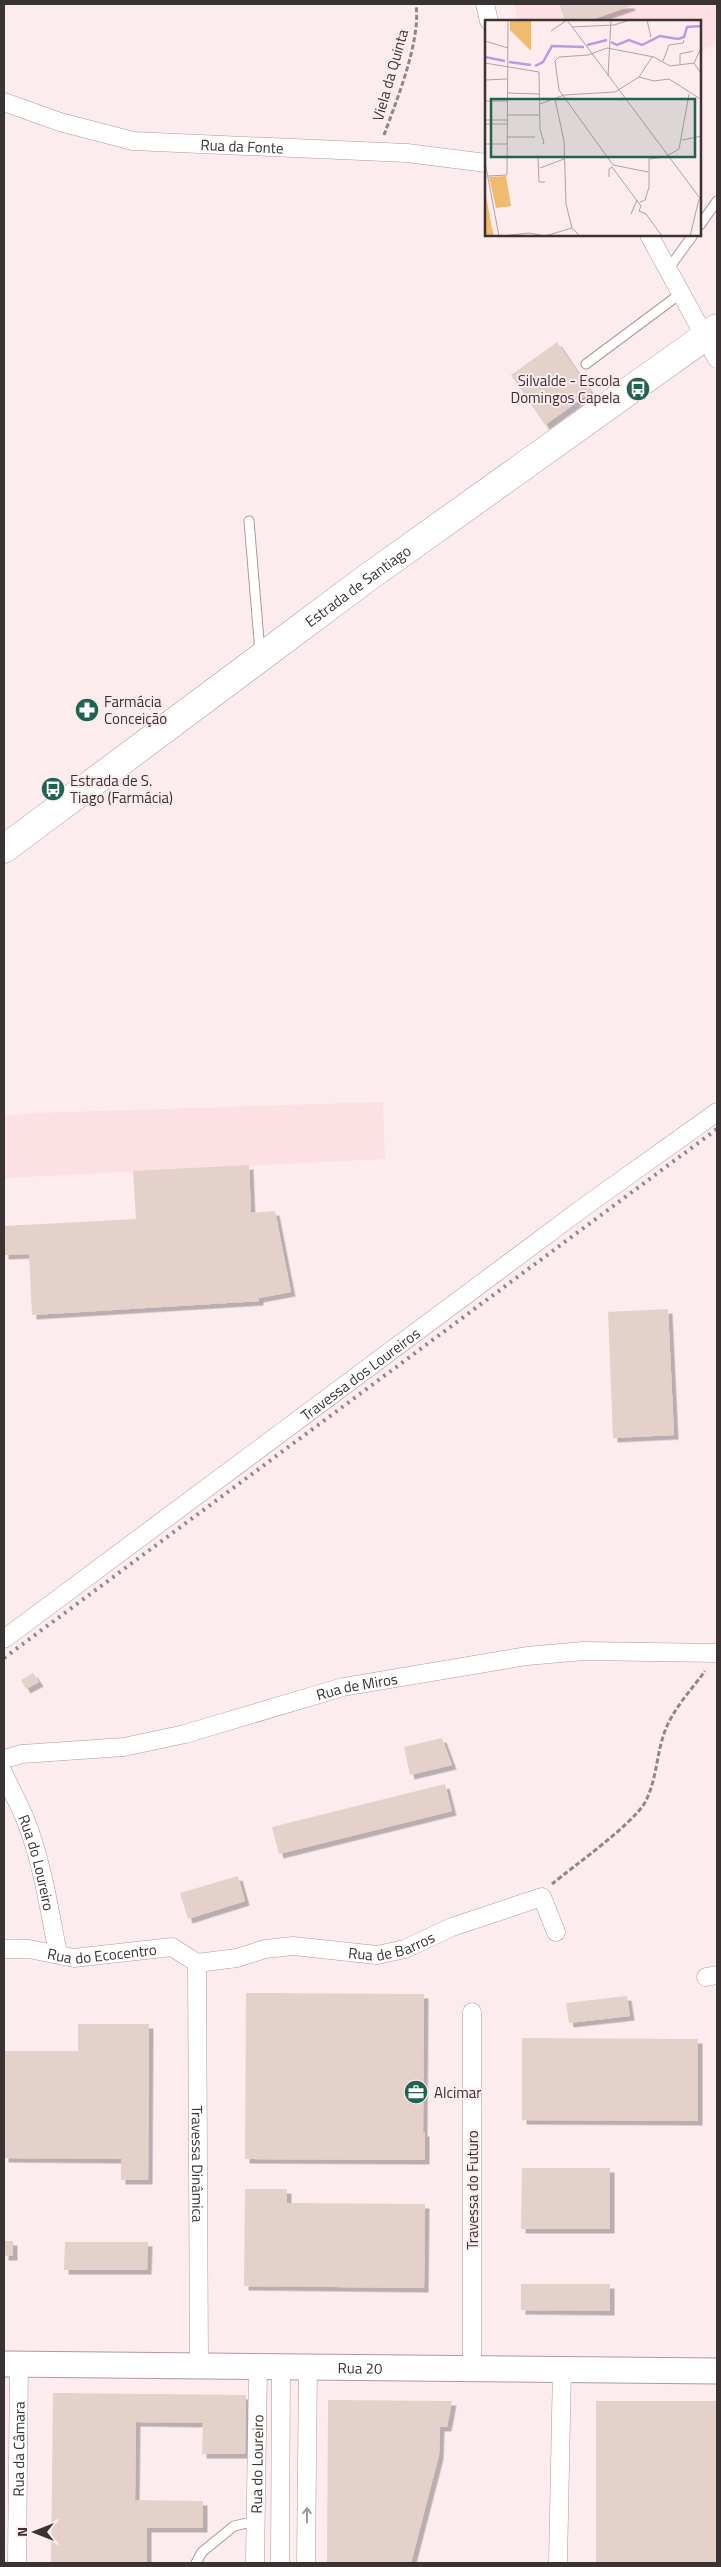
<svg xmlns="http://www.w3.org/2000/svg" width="721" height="2567" viewBox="0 0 721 2567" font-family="'Titillium Web',sans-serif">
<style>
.built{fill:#fde0e3}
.building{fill:#e3d1ca;filter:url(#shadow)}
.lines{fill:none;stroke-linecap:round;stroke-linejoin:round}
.lane-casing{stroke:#ac9a9c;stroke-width:11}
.street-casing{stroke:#ac9a9c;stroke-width:19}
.secondary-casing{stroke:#ac9a9c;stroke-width:27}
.primary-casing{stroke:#ac9a9c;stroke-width:29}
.path{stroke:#928688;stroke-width:3;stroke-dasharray:5 2.5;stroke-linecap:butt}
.lane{stroke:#fff;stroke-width:9}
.street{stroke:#fff;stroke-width:18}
.secondary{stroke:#fff;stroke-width:25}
.primary{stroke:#fff;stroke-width:28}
.rail{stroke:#938789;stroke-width:4;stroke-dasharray:2.5 5;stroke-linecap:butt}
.oneway{stroke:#9c9899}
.labels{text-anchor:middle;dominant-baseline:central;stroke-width:4;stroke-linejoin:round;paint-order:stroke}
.street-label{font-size:15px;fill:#3a3233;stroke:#fdecee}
.poi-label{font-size:15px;fill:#3a3233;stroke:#fdecee;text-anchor:start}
.inset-river{fill:none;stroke:#bb99e6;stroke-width:2.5}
.inset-road{fill:none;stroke:#afa2a3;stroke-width:1}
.view{fill:#216251;fill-opacity:0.15;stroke:#216251;stroke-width:2.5}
.inset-edge{fill:none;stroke:#3a3233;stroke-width:2.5}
</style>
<defs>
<filter id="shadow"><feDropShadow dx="4.5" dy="4.5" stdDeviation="0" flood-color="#0004"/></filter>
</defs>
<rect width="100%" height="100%" fill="#fdecee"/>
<path class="built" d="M514,4H717V41L700,53V21H518Z
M383,1102L385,1159L4,1178V1116L36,1113Z"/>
<path class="building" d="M559,4H630L631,6L588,21H565Z
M557,342L591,392L545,425L511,375Z
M59,782L63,788L51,796L47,791Z
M249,1165L251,1213L275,1211L291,1292L259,1298V1301L32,1315L29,1254L4,1255V1226L136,1219L133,1171Z
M668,1309L674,1435L613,1438L608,1312Z
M33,1673L39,1682L26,1689L21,1680Z
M442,1738L452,1765L410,1775L404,1747Z
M445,1784L452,1811L279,1854L272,1827Z
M238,1876L245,1901L188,1919L180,1893Z
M246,1993L424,1994L423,2132H425V2160L245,2159Z
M627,1996L630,2016L569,2023L566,2003Z
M78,2024H149L148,2180H121V2159L4,2158V2051H78Z
M522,2038L698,2039V2121L522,2120Z
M522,2168H610V2229H521Z
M245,2189H287V2203L425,2204L424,2288L244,2286Z
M4,2241H13V2256H4Z
M65,2242H148L147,2270H64Z
M521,2284H610V2311L521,2310Z
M53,2393L246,2395L245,2454H202L203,2423L136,2422L135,2500L203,2501V2528H147V2563H51Z
M328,2400L452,2401L447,2427H440L439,2455L411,2563H327Z
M596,2401H717V2563H596Z"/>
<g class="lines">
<g class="lane-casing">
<path id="lane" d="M700,225L717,201
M669,268L693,235
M586,364L680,294
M249,521L260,652
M196,2563L202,2552L234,2526L256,2521"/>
</g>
<g class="street-casing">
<g id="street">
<path d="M485,4L489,21"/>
<path id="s1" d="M4,102L60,122L133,141L407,153L486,163"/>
<path d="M649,235L717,359"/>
<path id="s2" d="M4,1639L584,1207L717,1112"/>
<path id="s3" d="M4,1759L22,1754L124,1747L185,1734L343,1687L527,1656L584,1651L717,1653"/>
<path id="s4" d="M4,1774C10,1788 18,1802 24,1816C42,1860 49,1908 58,1954"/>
<path id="s5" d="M4,1949H29L74,1958L172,1947L197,1963"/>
<path id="s6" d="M197,1963L199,2366"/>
<path id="s7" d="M197,1963L237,1958L265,1949L293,1946L377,1955L405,1949L452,1927L542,1897L556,1932"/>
<path d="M706,1977L717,1975"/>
<path d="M472,2012V2368"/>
<path id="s8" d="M17,2563L19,2364"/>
<path id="s9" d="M255,2563L258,2366"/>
<path d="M280,2563L281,2366"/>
<path d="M306,2563L308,2366"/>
<path d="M558,2563L562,2369"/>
</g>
</g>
<g class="secondary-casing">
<g id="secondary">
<path id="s10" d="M4,2364L717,2371"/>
</g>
</g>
<g class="primary-casing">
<g id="primary">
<path id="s11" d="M4,849L367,578L717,328"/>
</g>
</g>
<path class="path" d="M384,135C397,99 421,41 416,4
M552,1884C575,1865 629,1827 644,1804C657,1782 656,1754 665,1731C673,1709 692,1689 705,1671"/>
<use href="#lane" class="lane"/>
<use href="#street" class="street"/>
<use href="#secondary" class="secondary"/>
<use href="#primary" class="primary"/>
<path class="rail" d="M4,1658L717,1129"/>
</g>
<defs><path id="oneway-shaft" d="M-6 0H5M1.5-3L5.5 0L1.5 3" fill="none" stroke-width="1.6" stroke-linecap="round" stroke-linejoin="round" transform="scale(1.25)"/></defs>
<use class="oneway" href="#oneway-shaft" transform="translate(307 2515) rotate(-90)"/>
<defs>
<g id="bus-disc" transform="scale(1.25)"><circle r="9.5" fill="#216251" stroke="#fdecee"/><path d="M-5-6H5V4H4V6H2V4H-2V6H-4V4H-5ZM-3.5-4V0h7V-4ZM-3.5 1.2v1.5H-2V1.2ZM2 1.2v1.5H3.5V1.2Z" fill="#fff"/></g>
<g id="pharmacy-disc" transform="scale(1.25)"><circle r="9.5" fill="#216251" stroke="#fdecee"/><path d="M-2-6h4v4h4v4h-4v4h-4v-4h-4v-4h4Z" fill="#fff"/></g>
<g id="office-disc" transform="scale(1.25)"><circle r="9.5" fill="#216251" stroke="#fdecee"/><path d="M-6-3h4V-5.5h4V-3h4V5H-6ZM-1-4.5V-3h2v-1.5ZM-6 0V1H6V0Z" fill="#fff"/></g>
</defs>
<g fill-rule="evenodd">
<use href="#bus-disc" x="638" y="389"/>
<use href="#pharmacy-disc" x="87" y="710"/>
<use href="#bus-disc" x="53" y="789"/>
<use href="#office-disc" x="416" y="2092"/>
</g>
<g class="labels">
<g class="street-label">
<text transform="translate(390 75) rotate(-74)">Viela da Quinta</text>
<text stroke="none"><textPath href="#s1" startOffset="244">Rua da Fonte</textPath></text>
<text stroke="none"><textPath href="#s11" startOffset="441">Estrada de Santiago</textPath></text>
<text stroke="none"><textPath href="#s2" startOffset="444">Travessa dos Loureiros</textPath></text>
<text stroke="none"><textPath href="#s3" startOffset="362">Rua de Miros</textPath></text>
<text stroke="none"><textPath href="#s4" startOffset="95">Rua do Loureiro</textPath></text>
<text stroke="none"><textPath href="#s7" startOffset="198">Rua de Barros</textPath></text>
<text stroke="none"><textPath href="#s5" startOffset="99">Rua do Ecocentro</textPath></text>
<text stroke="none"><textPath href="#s6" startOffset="201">Travessa Dinâmica</textPath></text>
<text transform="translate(472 2190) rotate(-90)">Travessa do Futuro</text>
<text stroke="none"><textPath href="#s10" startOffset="356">Rua 20</textPath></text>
<text stroke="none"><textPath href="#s8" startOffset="114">Rua da Câmara</textPath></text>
<text stroke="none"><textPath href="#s9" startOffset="99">Rua do Loureiro</textPath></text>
</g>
<g class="poi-label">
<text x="620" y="380" text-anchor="end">Silvalde - Escola<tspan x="620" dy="17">Domingos Capela</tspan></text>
<text x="104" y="701">Farmácia<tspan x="104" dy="17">Conceição</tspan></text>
<text x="70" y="780">Estrada de S.<tspan x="70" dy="17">Tiago (Farmácia)</tspan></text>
<text x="434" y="2092">Alcimar</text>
</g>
</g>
<g transform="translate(485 20)">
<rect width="216" height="216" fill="#fdecee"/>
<path d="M25,0H46V31L25,10ZM21,156L26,186L11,188L4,157ZM0,170L7,208L9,216H0Z" fill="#f1bb6f"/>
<path class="inset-river" d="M126,22L132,25L144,20L157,25L175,16L193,19L199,17L202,7L217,6M102,25L122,20M0,37L20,41M24,42L46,45M50,46L58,42L67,26L99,27"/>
<path class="inset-road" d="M82,0L217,181M162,0L166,17M87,7L129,5L145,0M66,11L82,0M0,21L23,28M178,41L184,25L198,23L199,20M0,43L54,52L55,109L59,123L57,124M209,43L217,26M195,44V34L208,31M185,46L209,43L217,55M123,56L126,0M154,57L167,37M0,60L22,59M22,73L55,74M70,79L79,121L81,184L87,208L95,216M0,81H22M55,84L79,75L130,72L154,57L169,61L184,59L217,80M22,95H54M0,100H22M0,104H22M22,117H50M197,120L217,116M0,124H22M53,136L54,162H60M0,142L14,216M55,148L79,139M163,152L128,145L74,70L70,41L74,37L103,35L122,28L169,37L185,46M22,155L23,0M3,156L22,155M124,157V149L127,147L156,186L154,191L161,194L177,216M155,182L160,180L164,167V139L180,137L194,129L204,74M146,194L152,180M17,216L44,213L60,216L87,208M104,216H125M205,216L214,179"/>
<path class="view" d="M6,79H210V137H6Z"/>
<rect width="216" height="216" class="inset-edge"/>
</g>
<rect width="721" height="2567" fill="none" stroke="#3a3233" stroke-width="10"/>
<g transform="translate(35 2532) rotate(270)" stroke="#fdecee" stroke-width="4" paint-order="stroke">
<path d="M0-4L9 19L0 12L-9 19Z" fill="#3a3233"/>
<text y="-8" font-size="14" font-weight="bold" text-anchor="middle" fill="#3a3233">N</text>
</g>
</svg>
